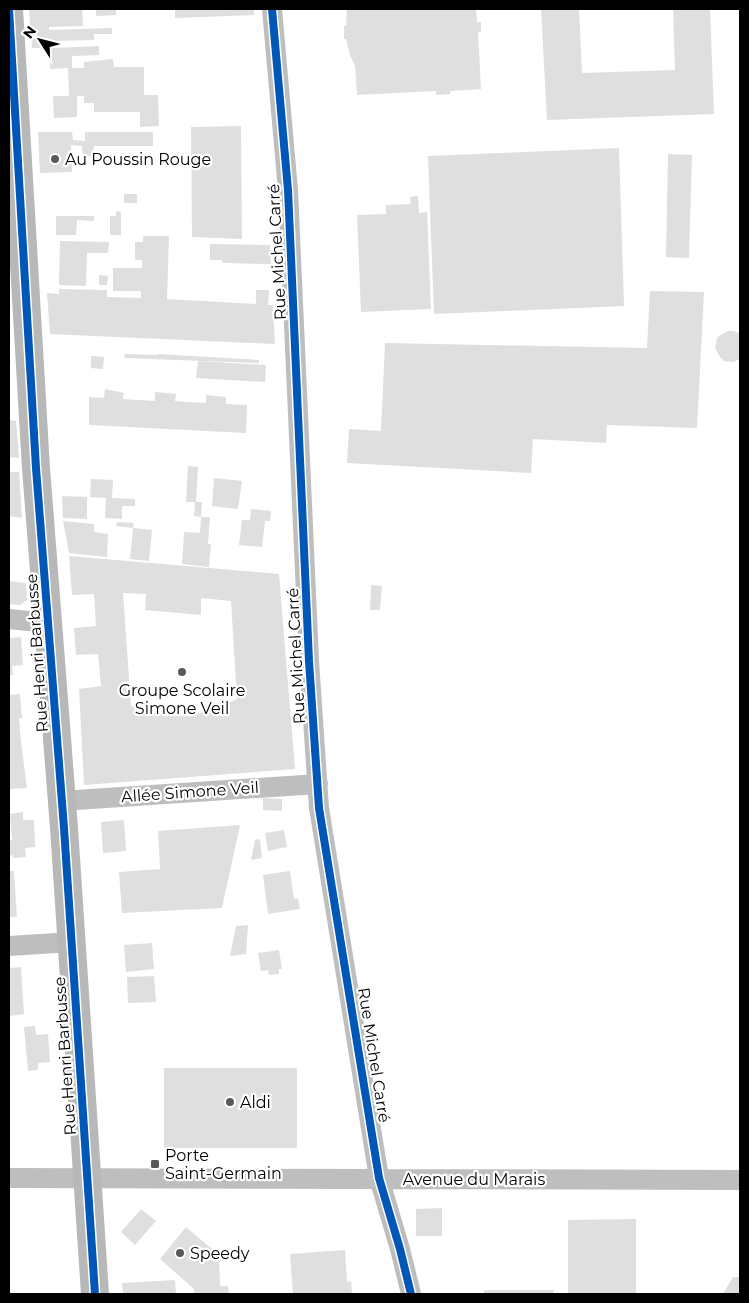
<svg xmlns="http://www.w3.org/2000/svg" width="749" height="1303" viewBox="0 0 749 1303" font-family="Montserrat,sans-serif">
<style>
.building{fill:#dfdfdf;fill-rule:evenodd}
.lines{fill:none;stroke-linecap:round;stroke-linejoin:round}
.street{stroke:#bebebe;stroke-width:20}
.secondary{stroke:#b8b8b8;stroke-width:28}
.cycleway-casing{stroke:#fff;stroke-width:11}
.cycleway{stroke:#0057b8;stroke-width:8}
.poi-dot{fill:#595959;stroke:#fff;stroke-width:2}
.labels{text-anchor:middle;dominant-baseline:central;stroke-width:4.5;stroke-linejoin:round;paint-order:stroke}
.poi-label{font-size:16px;fill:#000;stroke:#fff;text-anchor:start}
.street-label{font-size:16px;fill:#000;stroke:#fff}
</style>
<rect width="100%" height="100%" fill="#fff"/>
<path class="building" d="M29,9L82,10L83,26L49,27V30L112,28V34H94V40L52,41V48L99,46V55L72,56V68H84V62L113,59L114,67H144V95H158L159,126L140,127V112H94V103H84V96H77V117L54,118L53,96H69L68,68L50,69L49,48H32Z
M96,9H116V15L96,16Z
M175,9H254V15L175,18Z
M347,9H476L477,22H481V32H478L481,89L450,91V94L436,95V91L357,95L355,66L350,55L346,39H344V26H346Z
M541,9H579L582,73L675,70L673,9H710L714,114L547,120Z
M241,126L242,239L192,237L191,127Z
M38,132H72L73,140L85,141V132H153V146H94L92,156H83L82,146L71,145L72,172L40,173Z
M619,148L624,306L434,314L428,156Z
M668,154L692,155L689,258L666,257Z
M124,194H137V203H124Z
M418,196L419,213L427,212L431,309L361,312L357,215L386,214V205L411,204L410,197Z
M116,211L121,212V235H110V216H116Z
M56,216H94V221L77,220L76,235H56Z
M143,236H169L167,299L256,304V290H269L268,305H273L275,344L50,334L47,293L59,294V289L107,290V297L141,298V291H113V268H142V260H135V242H143Z
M60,241L109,242L108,253H87L86,286L59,285Z
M210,244L270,245L271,264L222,263V260H210Z
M99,275L108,276L107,285H99Z
M650,291L704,292L697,428L607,425L606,443L533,439L531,473L347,463L349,429L381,431L385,343L647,348Z
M728,331H734L740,334V359L733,362L724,361L720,357L715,348L717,339L719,336Z
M125,354L157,355L158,354L259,360V363L124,358Z
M91,356L104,357L103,369L91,368Z
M198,361L266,365L265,382L196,378Z
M105,389L124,393L123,399L155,401V392L176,394L175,401L206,403V395L226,397V404L247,405L246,433L89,425V397L104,398Z
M9,420L16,421L19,458L9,457Z
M188,466L198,467L196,502H186Z
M9,472H19L22,518L9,516Z
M214,478L242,481L238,509L212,506Z
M91,479L113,480L112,498L135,499V506H122V519L105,518L106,498L90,497Z
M62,496L87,497V519L63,518Z
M195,502H202L201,517L194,516Z
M251,509L271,511L270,521H265L262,547L239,545L242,520H250Z
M201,517H210L208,544H211L209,567L182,564L184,532L200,533Z
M63,521L94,524V532L108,534L107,557L69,553Z
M117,522L134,523L133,528L116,526Z
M133,528L152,530L149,561L130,559Z
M69,556L279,574L295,769L84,785L79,689L101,686L98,654L76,655L74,628L96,626L94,594L72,595ZM123,593L146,594L145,610L201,615V598L231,601L237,699L217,708L189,716H165L131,706Z
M9,581L26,583L27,600L20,605L9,604Z
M371,585L382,586L380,610H370Z
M21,637L23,665L12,666L13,675H9V638Z
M20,694L22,718H19L21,742L27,788L9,789V695Z
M263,798L282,799V811L263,810Z
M23,812V820H34L35,847L25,848L26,857L13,858V855L9,856V840H12L10,814Z
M124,820L126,851L103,853L101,822Z
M240,825L222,908L122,913L119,872L160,869L158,831Z
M284,830L287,847L268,851L265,833Z
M260,839L262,858L251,860L255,840Z
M9,871H14L17,917H9Z
M290,871L294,899H298L300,909L268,914L263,875Z
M248,925L246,954L230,956L236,926Z
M152,943L154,969L126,972L124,945Z
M279,950L282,969H279V974L269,975L268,970L261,971L258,953Z
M21,967L24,1014L9,1016V968Z
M154,976L156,1002L128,1003L127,977Z
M35,1026L36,1035L48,1034L50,1062L38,1063V1070L28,1071L24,1027Z
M164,1068H297V1148H164Z
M442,1208V1236H416V1209Z
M141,1209L156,1221L135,1245L121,1232Z
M636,1219V1294H568V1220Z
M186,1227L219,1255L220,1286H228L229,1294H195L194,1289L160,1259Z
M345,1250L347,1282L351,1281L352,1294H293L290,1254Z
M733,1277H740V1294H723Z
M175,1280L176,1294H123L122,1283Z
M484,1290H554L553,1294H484Z"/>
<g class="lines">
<path class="street" d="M272,9L288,190L309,661L319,808L379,1178L400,1249L411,1294
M9,619L48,623
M61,801L318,784
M9,946L72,942
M9,1178L740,1180"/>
<path class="secondary" d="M9,9L36,468L64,828L95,1294"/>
<g class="cycleway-casing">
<path id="cycleway" d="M9,9L36,468L64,828L95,1294
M272,9L288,190L309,661L319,808L379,1178L400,1249L411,1294"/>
</g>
<use href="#cycleway" class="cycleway"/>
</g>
<g class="poi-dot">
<circle cx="55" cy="159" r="5"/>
<circle cx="182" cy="672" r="5"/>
<circle cx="230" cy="1102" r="5"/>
<rect x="150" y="1159" width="10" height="10" rx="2.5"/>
<circle cx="180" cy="1253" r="5"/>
</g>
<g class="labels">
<g class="poi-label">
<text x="65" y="159">Au Poussin Rouge</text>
<text x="182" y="690" text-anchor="middle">Groupe Scolaire<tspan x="182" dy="18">Simone Veil</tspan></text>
<text x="240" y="1102">Aldi</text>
<text x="165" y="1155">Porte<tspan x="165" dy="18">Saint-Germain</tspan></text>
<text x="190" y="1253">Speedy</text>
</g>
<g class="street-label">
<text transform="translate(277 252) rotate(-93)">Rue Michel Carré</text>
<text transform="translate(37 653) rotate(-94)">Rue Henri Barbusse</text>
<text transform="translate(296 656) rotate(-93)">Rue Michel Carré</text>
<text transform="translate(190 792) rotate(-4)">Allée Simone Veil</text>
<text transform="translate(374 1055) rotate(81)">Rue Michel Carré</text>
<text transform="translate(65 1056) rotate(-94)">Rue Henri Barbusse</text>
<text x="474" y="1179">Avenue du Marais</text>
</g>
</g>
<rect width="749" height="1303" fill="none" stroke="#000000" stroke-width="20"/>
<g transform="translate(40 40) rotate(306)" stroke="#ffffff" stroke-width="4" paint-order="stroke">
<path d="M0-4L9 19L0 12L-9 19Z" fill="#000000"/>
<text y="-8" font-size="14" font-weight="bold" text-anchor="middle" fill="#000000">N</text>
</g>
</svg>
